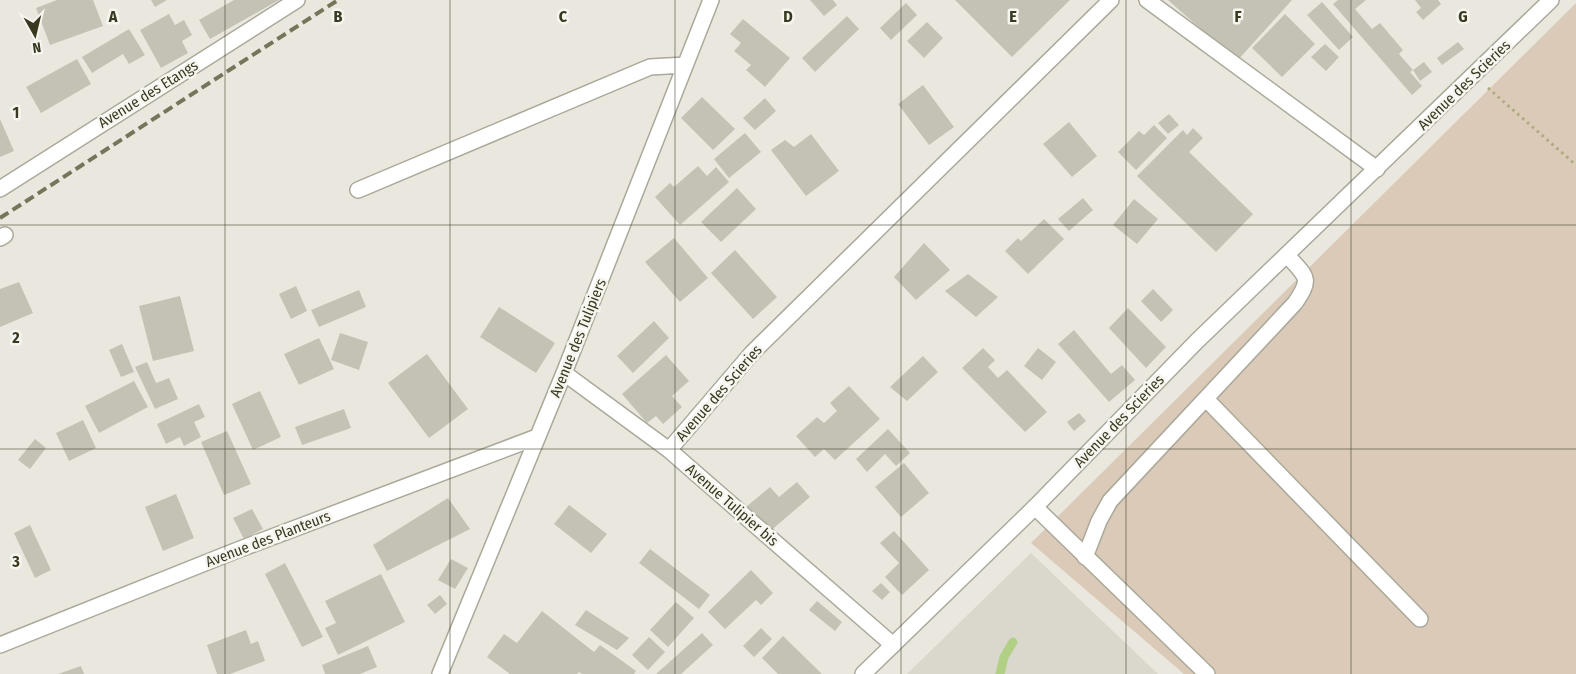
<svg xmlns="http://www.w3.org/2000/svg" width="1576" height="674" viewBox="0 0 1576 674" font-family="'Fira Sans Condensed',sans-serif">
<style>
.built{fill:#dad7cd}
.green{fill:#dbcab7}
.lines{fill:none;stroke-linecap:round;stroke-linejoin:round}
.stream{stroke:#b1d086;stroke-width:9}
.building{fill:#c4c2b4}
.minor-casing{stroke:#aaa99a;stroke-width:18}
.tertiary-casing{stroke:#aaa99a;stroke-width:18}
.path{stroke:#adab7f;stroke-width:3;stroke-dasharray:2.5 4;stroke-linecap:butt}
.minor{stroke:#fff;stroke-width:15}
.tertiary{stroke:#fff;stroke-width:15}
.rail{stroke:#75755a;stroke-width:4;stroke-dasharray:10 5;stroke-linecap:butt}
.grid{fill:none;stroke:#393920;stroke-width:1;stroke-opacity:0.55}
.labels{text-anchor:middle;dominant-baseline:central;stroke-width:5;stroke-linejoin:round;paint-order:stroke}
.street-label{font-size:15px;fill:#393920;stroke:#f7f5ef}
.grid-label{font-size:16px;text-anchor:middle;font-weight:bold;fill:#393920;stroke:#f7f5ef;stroke-width:5;stroke-linejoin:round;paint-order:stroke}
</style>
<rect width="100%" height="100%" fill="#eae8de"/>
<path class="built" d="M1031,553L1158,674H907Z"/>
<path class="green" d="M1576,3V674H1184L1031,543Z"/>
<g class="lines">
<path class="stream" d="M1000,674L1004,657L1013,642"/>
</g>
<path class="building" d="M57,0H93L103,26L50,45L36,8Z
M151,0H167L155,7Z
M234,0H279L210,39L199,20Z
M810,0H833L837,5L824,16Z
M955,0H1070L1012,57Z
M1168,0H1292L1237,61Z
M1338,0H1366L1355,9L1372,29L1380,23L1403,50L1399,54L1413,70L1424,62L1432,72L1420,81L1413,70L1410,72L1422,86L1412,95L1333,4Z
M1415,0H1438L1441,4L1423,20L1416,12L1421,8Z
M1322,2L1353,37L1339,50L1307,15Z
M906,3L917,15L891,40L880,28Z
M169,14L175,25L184,20L192,35L182,41L188,53L161,68L140,30Z
M1285,14L1315,44L1282,77L1252,48Z
M847,16L859,29L815,72L802,58Z
M743,19L790,58L765,87L746,70L751,65L734,51L741,43L730,34Z
M927,22L943,38L924,58L907,41Z
M129,29L145,55L129,64L123,54L92,73L82,57Z
M1458,42L1464,49L1442,65L1437,58Z
M1325,44L1339,57L1326,71L1311,57Z
M77,59L91,84L41,113L26,87Z
M923,85L954,127L929,145L898,104Z
M702,97L735,129L713,150L681,118Z
M765,98L776,111L755,130L743,118Z
M1169,114L1179,125L1168,134L1158,123Z
M0,119L14,151L0,157Z
M1069,122L1097,156L1072,177L1043,144Z
M1154,125L1167,138L1136,170L1118,152L1139,131L1144,135Z
M1193,128L1203,138L1189,152L1253,214L1216,252L1137,176L1183,130L1187,135Z
M745,133L761,152L729,178L714,159Z
M811,134L839,171L806,196L771,150L785,140L794,147Z
M698,166L707,176L716,167L729,182L680,225L655,197L670,183L674,187Z
M737,188L756,209L721,242L701,222Z
M1083,198L1093,210L1069,231L1058,219Z
M1134,199L1158,219L1137,244L1113,225Z
M1044,219L1064,239L1028,274L1005,251L1018,238L1021,241Z
M674,238L708,278L680,302L645,262Z
M924,243L950,270L916,300L894,277Z
M735,250L777,297L753,319L711,273Z
M968,274L998,297L976,317L945,291Z
M19,282L33,313L0,327V289Z
M296,286L307,311L291,319L279,294Z
M1153,289L1173,310L1161,322L1141,301Z
M359,290L366,307L319,327L311,310Z
M180,296L194,351L153,361L139,306Z
M499,307L555,343L536,373L480,337Z
M1128,308L1166,347L1146,368L1109,328Z
M654,321L669,338L633,373L617,356Z
M1074,330L1111,374L1122,365L1135,380L1109,402L1058,344Z
M340,333L368,342L359,370L331,360Z
M319,338L334,369L299,385L284,354Z
M122,344L134,372L121,377L109,350Z
M983,348L995,360L988,367L998,378L1007,370L1047,412L1025,432L962,368Z
M1038,348L1056,362L1042,380L1024,366Z
M427,354L468,409L429,438L388,383Z
M666,355L689,381L672,396L682,407L663,424L656,416L647,423L622,394Z
M923,356L938,372L907,401L890,387Z
M147,362L156,383L169,378L178,399L155,409L135,367Z
M134,381L148,407L99,433L85,406Z
M849,386L880,419L835,460L824,449L815,457L796,436L817,417L824,423L837,411L830,403Z
M260,391L281,437L253,450L232,404Z
M199,404L205,417L194,422L201,437L184,446L180,437L166,444L157,424Z
M344,409L351,428L302,445L295,427Z
M1079,413L1086,421L1074,431L1067,422Z
M83,420L96,448L69,461L56,433Z
M888,429L910,453L896,466L885,454L867,472L856,459Z
M227,431L251,484L224,495L201,442Z
M35,439L46,448L30,469L18,460Z
M904,463L929,493L901,517L875,487Z
M797,482L810,497L768,533L746,507L770,487L779,497Z
M176,494L194,538L163,551L145,507Z
M448,498L470,529L387,571L373,545Z
M569,505L607,534L591,553L554,524Z
M252,509L263,529L244,539L233,518Z
M30,525L51,570L35,578L14,533Z
M894,531L929,570L902,595L885,577L899,563L880,543Z
M650,549L710,595L699,609L639,563Z
M451,559L468,568L455,589L438,580Z
M285,563L323,637L302,647L265,574Z
M751,570L773,593L761,605L756,600L725,629L708,612Z
M381,574L405,622L338,655L325,628L336,623L325,601Z
M881,583L890,592L882,600L872,591Z
M440,595L447,604L435,614L427,605Z
M817,601L842,622L835,631L809,610Z
M676,602L694,618L668,647L650,630Z
M586,610L629,638L617,650L575,625Z
M542,611L594,652L600,645L636,671L634,674H582L579,672L577,674H510L487,657L504,634L517,643Z
M761,628L772,639L754,657L743,646Z
M246,630L251,644L258,641L265,661L230,674H217L207,645Z
M702,633L713,645L681,674H656Z
M783,636L822,674H778L762,658Z
M649,637L665,652L648,670L632,655Z
M368,646L377,667L360,674H325L322,665Z
M81,666L84,674H58Z"/>
<g class="lines">
<g class="minor-casing">
<path id="minor" d="M1147,0L1377,169
M0,189L297,0
M358,190L650,67L685,65
M0,238L5,235
M564,373L669,450L893,645
M1206,399L1420,619
M669,450L752,353L1111,0
M1035,507L1207,674
M1085,557L1099,521L1110,501L1295,303C1313,277 1306,277 1287,255
M0,645L235,551L537,437
M440,674L564,373L711,0"/>
</g>
<g class="tertiary-casing">
<path id="tertiary" d="M863,674L1035,507L1197,341L1551,0"/>
</g>
<path class="path" d="M1488,88L1576,165"/>
<use href="#minor" class="minor"/>
<use href="#tertiary" class="tertiary"/>
<path class="rail" d="M0,218L338,0"/>
</g>
<path class="grid" d="M225,0V674M450,0V674M675,0V674M901,0V674M1126,0V674M1351,0V674M0,225H1576M0,449H1576"/>
<g class="labels">
<g class="street-label">
<text transform="translate(1464 85) rotate(-44)">Avenue des Scieries</text>
<text transform="translate(148 94) rotate(-32)">Avenue des Etangs</text>
<text transform="translate(578 338) rotate(-68)">Avenue des Tulipiers</text>
<text transform="translate(719 393) rotate(-49)">Avenue des Scieries</text>
<text transform="translate(1119 421) rotate(-46)">Avenue des Scieries</text>
<text transform="translate(732 505) rotate(41)">Avenue Tulipier bis</text>
<text transform="translate(268 539) rotate(-21)">Avenue des Planteurs</text>
</g>
</g>
<g class="grid-label">
<text x="113" y="22">A</text>
<text x="338" y="22">B</text>
<text x="563" y="22">C</text>
<text x="788" y="22">D</text>
<text x="1013" y="22">E</text>
<text x="1238" y="22">F</text>
<text x="1463" y="22">G</text>
<text x="16" y="118">1</text>
<text x="16" y="343">2</text>
<text x="16" y="567">3</text>
</g>
<g transform="translate(35 35) rotate(172)" stroke="#f7f5ef" stroke-width="4" paint-order="stroke">
<path d="M0-4L9 19L0 12L-9 19Z" fill="#393920"/>
<text y="-8" font-size="14" font-weight="bold" text-anchor="middle" fill="#393920">N</text>
</g>
</svg>
